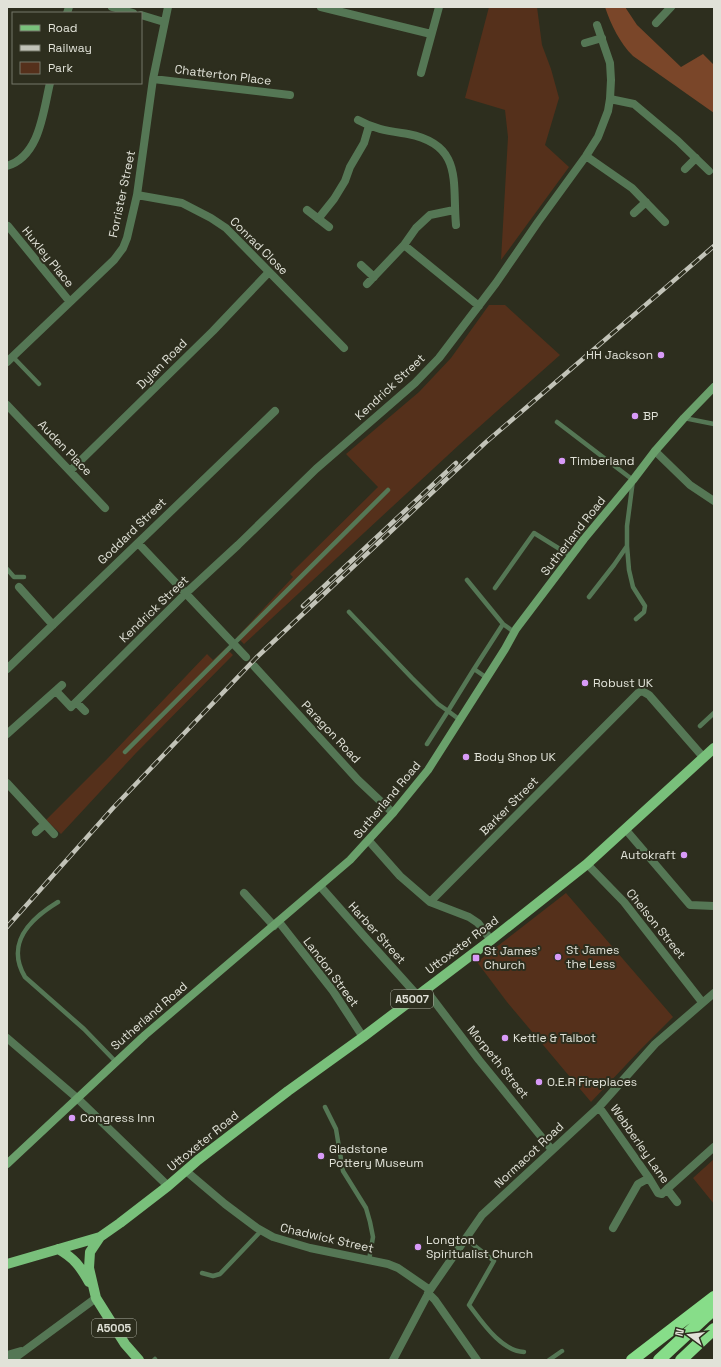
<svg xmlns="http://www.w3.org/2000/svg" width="721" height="1367" viewBox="0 0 721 1367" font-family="'Space Grotesk',sans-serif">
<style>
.green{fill:#55301b}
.forest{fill:#7a4629}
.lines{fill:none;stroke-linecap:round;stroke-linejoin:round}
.lane{stroke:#575;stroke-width:4.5}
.street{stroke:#575;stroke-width:8}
.secondary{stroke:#6aa06b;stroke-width:8}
.primary{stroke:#79c07b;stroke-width:10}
.highway{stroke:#87dd89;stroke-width:12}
.rail-casing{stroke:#c2c3b8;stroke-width:4.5}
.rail{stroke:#2d2e1e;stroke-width:3;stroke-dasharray:9;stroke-linecap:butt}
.poi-dot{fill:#d89af8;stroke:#2d2e1e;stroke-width:1.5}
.labels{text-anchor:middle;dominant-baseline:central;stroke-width:4;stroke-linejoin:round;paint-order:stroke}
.shield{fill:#2d2e1e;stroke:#abaca0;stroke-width:1}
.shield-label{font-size:11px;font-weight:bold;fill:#e1e2d8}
.street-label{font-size:12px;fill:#e1e2d8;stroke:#2d2e1e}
.poi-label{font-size:12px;fill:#e1e2d8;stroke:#2d2e1e;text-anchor:start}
</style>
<rect width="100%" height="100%" fill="#2d2e1e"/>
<path class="green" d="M489,7H537L542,45L551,69L559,98L545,145L569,167L501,260L508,137L505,110L465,98Z
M489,305H505L560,355L460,444L244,644L237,637L293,577L290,574L378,487L346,454L419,392L451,358Z
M226,648L233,655L136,753L61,834L46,820L108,758L207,654L213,660Z
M566,893L673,1017L641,1049L591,1102L507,1002L477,962Z
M714,1159V1204L693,1178Z"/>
<path class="forest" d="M605,7H625L637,25L681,67L703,54L714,65V113L633,56C620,43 611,25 605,7Z"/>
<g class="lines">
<path class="lane" d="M13,357L39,384
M684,418L714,424
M557,422L633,480L627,526V546L614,565L589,597
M627,546L629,570L633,587L645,606L644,612L636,619
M7,569L14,577H24
M467,580L503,624
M495,588L534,533L571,556
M349,612L412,678L438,704L448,711L474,669L487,678
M474,669L503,624L514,632
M700,726L714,713
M427,744L448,711L460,720
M125,752L388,490
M58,902C30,919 5,943 25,977L84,1029L116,1062
M325,1107L336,1129L343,1171L366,1208L370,1222L373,1237L369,1260
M466,1239L494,1261L469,1305C482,1322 501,1351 524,1352
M202,1273L213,1276L220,1274L261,1231
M154,1360L155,1359
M549,1360L562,1351"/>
<path class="street" d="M112,7L133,13
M321,7L431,34
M67,13L69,7
M141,15L164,22
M656,23L671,7
M585,43L602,38
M421,73L439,7
M153,79L290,95
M610,99L634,104L678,141L709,171
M358,120C376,130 389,131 408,134C464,145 452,183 456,225
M586,156L632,188L665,222
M7,166C40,156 43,112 50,83
M685,169L696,158
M137,195L182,203L211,218L226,228L344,348
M307,210L329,227
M634,213L646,202
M318,219L334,199L345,181L350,167L364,143L369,126
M8,226L70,302
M404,245L479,306
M361,265L374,277
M367,284L404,245L416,228L430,215L454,210
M7,362L114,260L123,248L127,238L137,195L153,79L168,7
M7,405L105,508
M655,451L690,485L714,501
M70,471L213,331L269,272
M138,543L246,657
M19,587L53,625
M254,666L358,780L393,813
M7,669L275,411
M56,691L71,707L186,593L238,545L316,469L415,383L439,358L496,283L538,222L586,156L598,137L608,111L610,99L611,80L610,63L597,25
M76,702L85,711
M7,734L62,685
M7,783L54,834
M626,830L690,905L714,906
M36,832L44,825
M369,841L400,876L430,902L469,917L478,923L491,940
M587,864L624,902L702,1002
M320,886L364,936L417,995
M244,893L274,926
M430,902L638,693L642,691L649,695L704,758
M279,922L333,991L363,1037
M425,989L479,1060L552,1150
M7,1038L77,1098L168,1186
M599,1107L649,1178L658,1193L662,1194L667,1189L677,1202
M186,1171L225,1204L257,1228L273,1237L310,1248L388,1264L398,1268L430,1290
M667,1189L714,1147
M613,1228L638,1184L649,1178
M428,1293L435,1300L477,1360
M7,1355L21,1351
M12,1360L96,1298
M393,1360L430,1290L482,1215L599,1107L655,1044L714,993"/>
<path class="secondary" d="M7,1164L145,1035L350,860L393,813L428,770L505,649L516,629L584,539L633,480L655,451L684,418L714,387"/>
<path class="primary" d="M100,1237L90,1252L89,1268L96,1298L125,1344L139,1360
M58,1249C74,1258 80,1266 89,1282
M7,1264L100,1237L120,1223L168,1186L198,1160L288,1091L363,1037L491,940L587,864L714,748"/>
<path class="highway" d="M632,1360L714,1297
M659,1360L714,1309
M681,1360L714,1329"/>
<g class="rail-casing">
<path id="rail" d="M303,606L456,463
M7,927L113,808L256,658L485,443L714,246"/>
</g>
<use href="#rail" class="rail"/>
</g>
<g class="poi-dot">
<circle cx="661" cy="355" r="4"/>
<circle cx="635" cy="416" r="4"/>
<circle cx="562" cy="461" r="4"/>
<circle cx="585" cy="683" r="4"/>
<circle cx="466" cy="757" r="4"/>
<circle cx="684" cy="855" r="4"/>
<circle cx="558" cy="957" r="4"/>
<rect x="472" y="954" width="8" height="8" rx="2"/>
<circle cx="505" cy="1038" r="4"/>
<circle cx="539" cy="1082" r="4"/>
<circle cx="72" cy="1118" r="4"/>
<circle cx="321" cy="1156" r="4"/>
<circle cx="418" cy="1247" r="4"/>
</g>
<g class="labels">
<g class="shield">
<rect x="391" y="990" width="42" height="18" rx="3"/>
<rect x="92" y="1319" width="44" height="18" rx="3"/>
</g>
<g class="shield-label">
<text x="412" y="999">A5007</text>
<text x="114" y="1328">A5005</text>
</g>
<g class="street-label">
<text transform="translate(223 75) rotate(7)">Chatterton Place</text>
<text transform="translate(122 194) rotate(-78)">Forrister Street</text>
<text transform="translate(259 246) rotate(45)">Conrad Close</text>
<text transform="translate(48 257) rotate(51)">Huxley Place</text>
<text transform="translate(162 364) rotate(-45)">Dylan Road</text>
<text transform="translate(390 387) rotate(-43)">Kendrick Street</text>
<text transform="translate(65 448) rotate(46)">Auden Place</text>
<text transform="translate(132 531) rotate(-44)">Goddard Street</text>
<text transform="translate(573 536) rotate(-52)">Sutherland Road</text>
<text transform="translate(154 609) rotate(-44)">Kendrick Street</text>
<text transform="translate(331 732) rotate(47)">Paragon Road</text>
<text transform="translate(387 800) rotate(-50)">Sutherland Road</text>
<text transform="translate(509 806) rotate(-45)">Barker Street</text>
<text transform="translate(656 924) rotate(51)">Chelson Street</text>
<text transform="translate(377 933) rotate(48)">Harber Street</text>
<text transform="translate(462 945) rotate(-37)">Uttoxeter Road</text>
<text transform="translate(331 972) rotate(53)">Landon Street</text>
<text transform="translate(149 1016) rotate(-41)">Sutherland Road</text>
<text transform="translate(498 1062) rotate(51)">Morpeth Street</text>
<text transform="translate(203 1141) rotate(-39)">Uttoxeter Road</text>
<text transform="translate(640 1144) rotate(55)">Webberley Lane</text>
<text transform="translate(529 1155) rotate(-43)">Normacot Road</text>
<text transform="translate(327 1238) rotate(13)">Chadwick Street</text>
</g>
<g class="poi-label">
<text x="653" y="355" text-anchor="end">HH Jackson</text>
<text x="643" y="416">BP</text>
<text x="570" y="461">Timberland</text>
<text x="593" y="683">Robust UK</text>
<text x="474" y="757">Body Shop UK</text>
<text x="676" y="855" text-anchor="end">Autokraft</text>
<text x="566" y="950">St James<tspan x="566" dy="14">the Less</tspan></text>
<text x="484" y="951">St James'<tspan x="484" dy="14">Church</tspan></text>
<text x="513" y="1038">Kettle &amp; Talbot</text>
<text x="547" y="1082">O.E.R Fireplaces</text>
<text x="80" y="1118">Congress Inn</text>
<text x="329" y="1149">Gladstone<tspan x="329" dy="14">Pottery Museum</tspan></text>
<text x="426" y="1240">Longton<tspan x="426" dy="14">Spiritualist Church</tspan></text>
</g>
</g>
<rect width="721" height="1367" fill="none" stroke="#e1e2d8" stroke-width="16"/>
<rect x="12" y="12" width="130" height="72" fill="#2d2e1e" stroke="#757668"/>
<rect x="20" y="25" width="20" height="6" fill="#79c07b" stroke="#757668"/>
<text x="48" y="32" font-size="12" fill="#e1e2d8">Road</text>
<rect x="20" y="45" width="20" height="6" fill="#c2c3b8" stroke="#757668"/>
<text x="48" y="52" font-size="12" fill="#e1e2d8">Railway</text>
<rect x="20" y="62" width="20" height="12" fill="#55301b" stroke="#757668"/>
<text x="48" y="72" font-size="12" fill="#e1e2d8">Park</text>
<g transform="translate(689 1335) rotate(285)" stroke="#2d2e1e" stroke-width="3" paint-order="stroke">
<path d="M0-3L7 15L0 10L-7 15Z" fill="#e1e2d8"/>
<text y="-6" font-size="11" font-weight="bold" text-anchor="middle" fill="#e1e2d8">N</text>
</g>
</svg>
